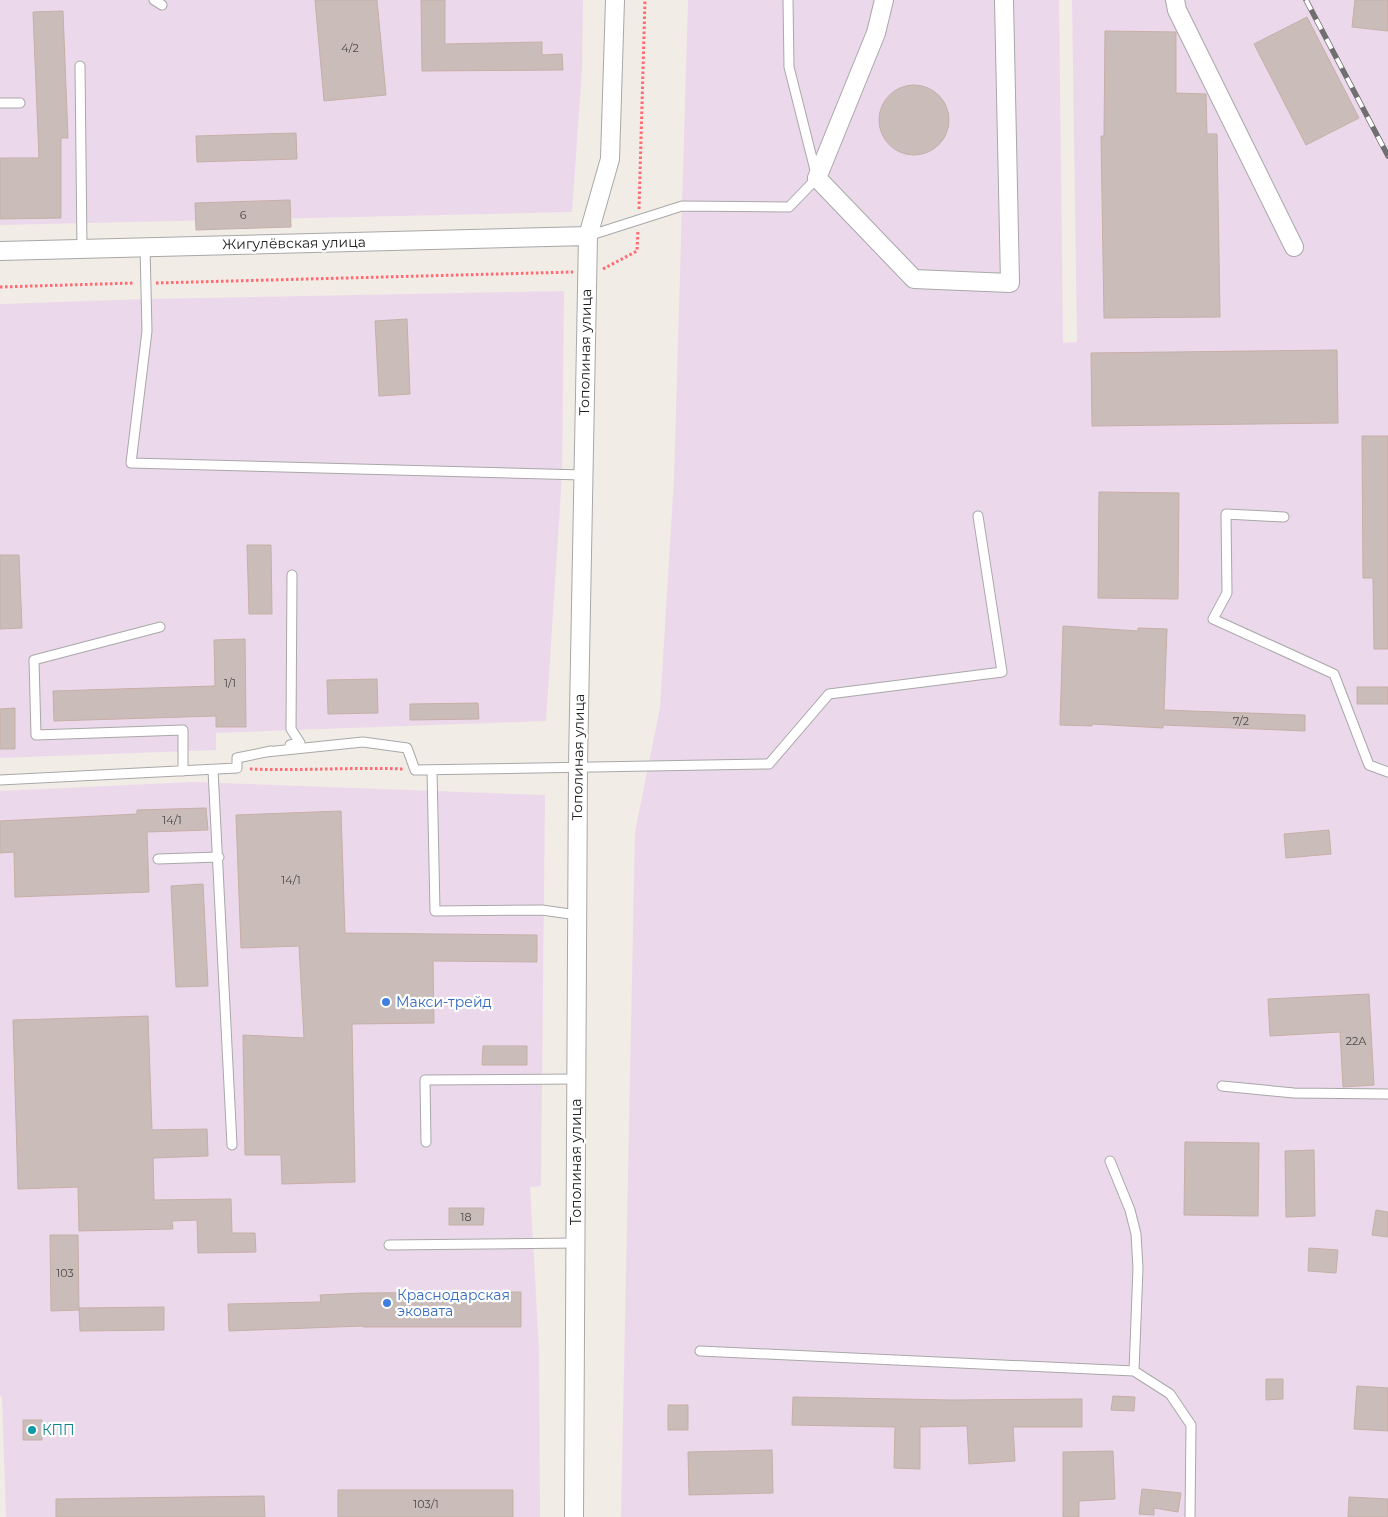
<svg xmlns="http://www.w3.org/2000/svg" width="1388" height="1517" viewBox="0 0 1388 1517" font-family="Montserrat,sans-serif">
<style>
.industrial{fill:#ecd8eb}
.building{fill:#cabdb9;stroke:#c5afa7}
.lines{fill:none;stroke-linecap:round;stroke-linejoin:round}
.lane-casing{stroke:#a8a8a8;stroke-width:11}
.street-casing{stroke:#a8a8a8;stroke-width:20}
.path{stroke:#ff6a73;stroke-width:3;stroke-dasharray:2.5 2.5;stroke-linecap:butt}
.lane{stroke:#fff;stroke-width:9}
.street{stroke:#fff;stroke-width:18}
.rail-casing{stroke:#6f6f6f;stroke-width:5.5}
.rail{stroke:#fff;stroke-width:4;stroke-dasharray:11;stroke-linecap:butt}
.shop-dot{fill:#3f7fe0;stroke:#fff;stroke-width:2}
.culture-dot{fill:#0f9aa8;stroke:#fff;stroke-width:2}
.labels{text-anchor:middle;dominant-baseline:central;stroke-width:4.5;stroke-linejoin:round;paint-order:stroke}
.number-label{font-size:11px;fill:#4b4847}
.street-label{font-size:14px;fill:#212121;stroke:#fff}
.shop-label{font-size:14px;fill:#366cbe;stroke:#fff;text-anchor:start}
.culture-label{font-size:14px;fill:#0d838f;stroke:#fff;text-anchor:start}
</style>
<rect width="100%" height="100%" fill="#f2ece6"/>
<path class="industrial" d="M0,0H583L582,69L572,212L0,225Z
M688,0H1059L1063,343L1077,342L1072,0H1388V1517H621L635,832L660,708L674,478Z
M564,291L562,475L546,721L216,733V750L0,758V304L146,299Z
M193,782L545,795L541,1186L530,1187L539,1350L540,1517H6L2,1398L0,1395V791Z"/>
<path class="building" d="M315,0H377L386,95L324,101Z
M421,0H445V44L542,42V55L562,54L563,70L422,71Z
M1355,0H1388V31L1352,27Z
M63,11L68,138H61V218L0,219V158H39L33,12Z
M1307,17L1359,118L1306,145L1254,44Z
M1105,31L1176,32V93L1206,94L1207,134H1217L1220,317L1104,318L1101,136H1104Z
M879 120a35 35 0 1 1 70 0a35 35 0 1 1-70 0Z
M296,133L297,159L197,162L196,136Z
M290,200L291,227L196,230L195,203Z
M407,319L410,394L379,396L375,321Z
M1337,350L1338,423L1092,426L1091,353Z
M1362,436H1388V649H1374L1373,578H1363Z
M1099,492L1179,493L1178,599L1098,598Z
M247,545H271L272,614H249Z
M0,555H19L22,628L0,629Z
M1063,626L1138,631V628L1167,629L1164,710L1305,715V731L1163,725V728L1092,724V726L1060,725Z
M245,639L246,727H216V716L54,721L53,691L215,686L214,640Z
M377,679L378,713L328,714L327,680Z
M1357,687H1388V704H1357Z
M478,703L479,719L410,720V704Z
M15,708V749H0V709Z
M206,808L208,830L147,832L149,892L15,897L14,852L0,853V821L137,814V810Z
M341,811L345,933L537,935V962L433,961L434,1023L352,1024L355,1182L282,1184L281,1155H245L243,1035L304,1038L299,946L241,948L236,815Z
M1329,830L1331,854L1286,858L1284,834Z
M203,884L208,986L176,987L171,886Z
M1369,994L1374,1085L1343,1087L1340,1032L1270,1036L1268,999Z
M148,1016L152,1130L207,1129L208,1156L153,1158L154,1200L231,1199L232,1233H255L256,1252L198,1253L197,1220L172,1221L173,1229L79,1231L78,1187L18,1189L13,1020Z
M483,1046H527V1065H482Z
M1185,1142L1259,1143L1258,1216L1184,1215Z
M1314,1150L1315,1216L1286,1217L1285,1151Z
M449,1208H484L483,1225H449Z
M1376,1210L1388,1212V1237L1372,1235Z
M50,1235H78L79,1310L51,1311Z
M1309,1248L1338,1250L1336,1273L1308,1271Z
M521,1292V1327H363V1326L229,1331L228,1304L321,1302L320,1295L363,1293Z
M164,1307V1330L80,1331L79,1308Z
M1266,1379H1283V1399L1266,1400Z
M1357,1386L1388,1388V1431L1354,1429Z
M1113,1396L1135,1397L1134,1411L1111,1410Z
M793,1397L952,1400L1082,1399V1427H1013L1015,1461L969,1464L967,1426L920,1427V1469L894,1468L895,1427L792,1425Z
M668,1405H688V1430H668Z
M23,1420H42V1440H23Z
M772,1450L773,1493L689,1495L688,1452Z
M1113,1451L1115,1499L1079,1501V1517H1063V1452Z
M1142,1489L1181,1493L1178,1512L1154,1508V1515L1139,1514Z
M338,1490H513V1517H338Z
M264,1496L265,1517H56V1499Z
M1349,1497L1388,1499V1517H1348Z"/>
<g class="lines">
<g class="lane-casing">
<path id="lane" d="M154,0L162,5
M80,66L82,249
M0,103H20
M588,236L682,206L789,207L817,178L789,67L788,0
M145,247L147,331L131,463L583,475
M1284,517L1226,514L1227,593L1213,619L1334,674L1369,765L1388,772
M160,627L34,660L36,735L183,730V771
M290,745L300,743L291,729L292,575
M266,752L363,742L407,748L415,770L769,764L829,694L1002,672L978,516
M213,770L232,1145
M432,770L435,911L542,910L577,915
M0,780L237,768V758L271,751
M158,859L219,857
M1222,1086L1294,1093L1388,1094
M426,1142L425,1080L576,1079
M1110,1161L1130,1210L1136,1234L1138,1268L1134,1371L1170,1394L1191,1425L1190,1517
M389,1245L576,1243
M700,1351L1134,1371"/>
</g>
<g class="street-casing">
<path id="street" d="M884,0L876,33L817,178L914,279L1010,283L1004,0
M1175,0L1177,10L1294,247
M0,251L588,236
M574,1517L578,765L588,236L610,159L615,0"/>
</g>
<path class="path" d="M639,209L645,0
M603,269L637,251L638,230
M156,283L573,272
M0,287L135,283
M250,769C301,771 352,767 403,769"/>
<use href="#lane" class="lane"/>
<use href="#street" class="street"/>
<g class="rail-casing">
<path id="rail" d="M1306,0L1388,156"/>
</g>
<use href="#rail" class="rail"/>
</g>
<g class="shop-dot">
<circle cx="386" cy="1002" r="5"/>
<circle cx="387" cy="1303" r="5"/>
</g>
<circle class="culture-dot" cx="32" cy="1430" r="5"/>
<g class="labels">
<g class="number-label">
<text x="350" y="48">4/2</text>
<text x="243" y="215">6</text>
<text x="230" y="683">1/1</text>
<text x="1241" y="721">7/2</text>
<text x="172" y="820">14/1</text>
<text x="291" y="880">14/1</text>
<text x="1356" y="1041">22А</text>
<text x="466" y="1217">18</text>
<text x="65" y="1273">103</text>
<text x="426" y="1504">103/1</text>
</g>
<g class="street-label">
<text transform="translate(294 243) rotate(-1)">Жигулёвская улица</text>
<text transform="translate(585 352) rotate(-89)">Тополиная улица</text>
<text transform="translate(578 757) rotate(-89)">Тополиная улица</text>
<text transform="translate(576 1162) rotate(-90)">Тополиная улица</text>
</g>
<g class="shop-label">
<text x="396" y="1002">Макси-трейд</text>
<text x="397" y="1295">Краснодарская<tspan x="397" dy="16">эковата</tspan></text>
</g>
<g class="culture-label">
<text x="42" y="1430">КПП</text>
</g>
</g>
</svg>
